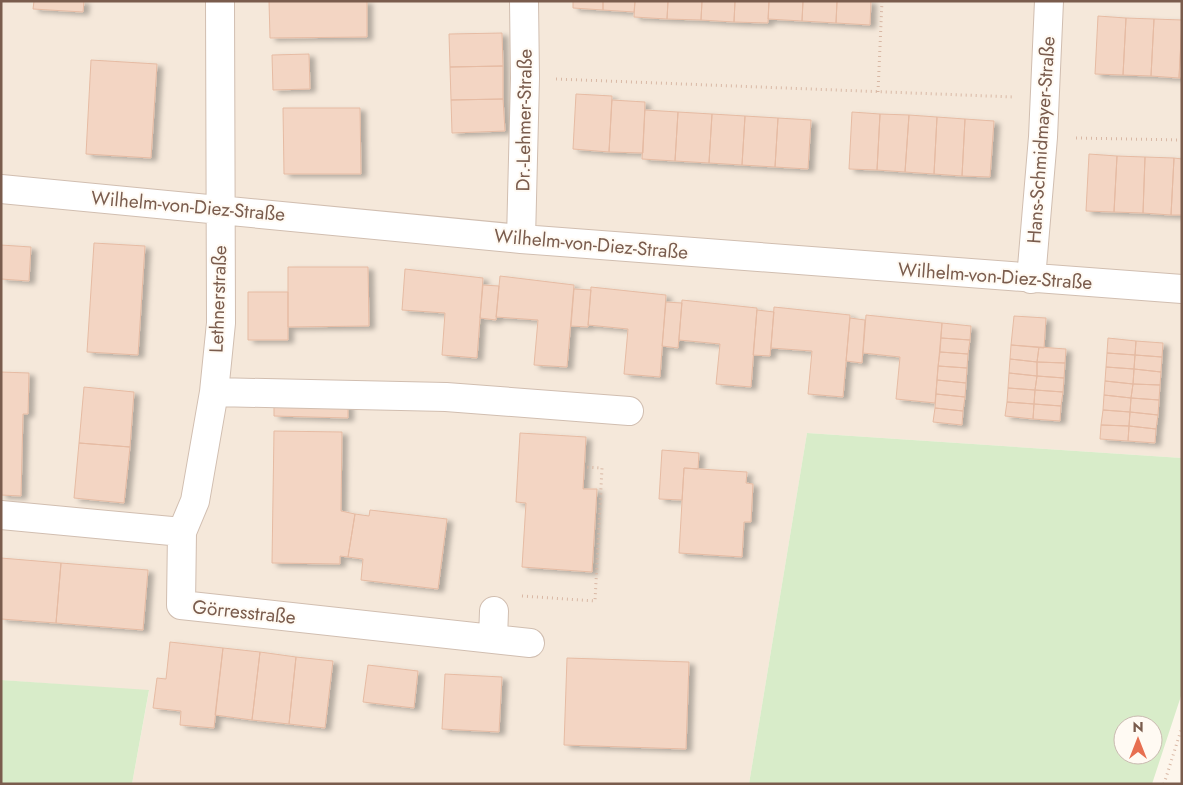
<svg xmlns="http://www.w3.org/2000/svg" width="1183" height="785" viewBox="0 0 1183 785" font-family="Jost,sans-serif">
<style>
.residential{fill:#f5e8da}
.green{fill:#d8ecc9;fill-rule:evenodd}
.building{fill:#f3d5c3;stroke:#e6bba3;filter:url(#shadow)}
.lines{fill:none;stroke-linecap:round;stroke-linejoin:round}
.minor-casing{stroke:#d1beb0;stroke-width:30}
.path{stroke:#d9b8a5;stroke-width:3;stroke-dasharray:1 4;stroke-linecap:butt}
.minor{stroke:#fff;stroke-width:28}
.labels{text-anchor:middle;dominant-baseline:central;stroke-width:4;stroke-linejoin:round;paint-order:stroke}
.street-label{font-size:19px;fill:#7a5c4d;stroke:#fffaf3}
</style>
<defs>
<filter id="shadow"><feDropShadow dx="5.5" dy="3" stdDeviation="2.5" flood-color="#0004"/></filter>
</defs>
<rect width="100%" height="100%" fill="#fdf6ec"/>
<path class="residential" d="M1,1H1182V458L807,433L749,784H132L149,691L1,680Z"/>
<path class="green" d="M807,433L1182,458V693L1152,784H749ZM1123,725H1153V755H1123Z
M1,680L149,690L132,784H1Z"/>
<path class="building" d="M34,1H84L83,12L33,9Z
M269,1H367V37L270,38Z
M573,1H603V10L573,8Z
M603,1H635L634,12L603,10Z
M635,1H668L667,19L634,17Z
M668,1H702L701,20L667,19Z
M702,1H735L734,22L701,20Z
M735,1H769L768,23L734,22Z
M769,1H803L802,21L768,19Z
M803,1H837L836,23L802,21Z
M837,1H871L870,25L836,23Z
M1098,16L1126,18L1123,75L1095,74Z
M1126,18L1154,19L1151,76L1123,75Z
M1154,19L1182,20L1179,78L1151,76Z
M1182,26V78H1179Z
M502,33L503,66L450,67L449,34Z
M309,54L310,89L273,90L272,55Z
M91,60L157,64L151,158L86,154Z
M503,66V99L451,100L450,67Z
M576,94L612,96L609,152L573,149Z
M503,99L505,131L452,133L451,100Z
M612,100L645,102L643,153L609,152Z
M283,108H360L361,174H284Z
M645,110L678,112L675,161L642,159Z
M678,112L712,114L709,163L675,161Z
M852,112L880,114L877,170L849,169Z
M712,114L745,116L742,165L709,163Z
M880,114L909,115L905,172L877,170Z
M909,115L937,117L934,174L905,172Z
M745,116L778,118L775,167L742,165Z
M937,117L965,119L962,176L934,174Z
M778,118L811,120L808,169L775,167Z
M965,119L994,121L990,177L962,176Z
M1089,154L1117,156L1114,212L1086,211Z
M1117,156L1145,157L1143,213L1114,212Z
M1145,157L1174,158L1171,215L1143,213Z
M1174,158L1182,159V215H1171Z
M94,243L145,246L138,355L87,352Z
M1,245L31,247L29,281L1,279Z
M288,267H368L369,326L288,327Z
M405,269L483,278L477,358L442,355L445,313L402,310Z
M500,276L574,285L567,367L534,365L538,320L496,317Z
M483,285L499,286L496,320L480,318Z
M591,287L666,295L660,377L624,374L628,329L588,325Z
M574,289L591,290L588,327L571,326Z
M248,292H288V340H248Z
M682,300L757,308L751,387L716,384L720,344L679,340Z
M666,302L682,303L678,348L662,346Z
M774,307L850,315L843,397L808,394L812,351L771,348Z
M757,310L774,312L770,356L753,355Z
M866,315L942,323L935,403L896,399L900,357L863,353Z
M1014,316L1046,318L1044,348L1011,345Z
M850,318L865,320L862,363L846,361Z
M942,323L971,326L970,340L941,338Z
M941,338L970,340L968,354L940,352Z
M1108,338L1136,341L1135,355L1107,353Z
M1136,341L1163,343L1162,357L1135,355Z
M1011,345L1039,347L1037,362L1010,359Z
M1039,347L1066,349L1065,363L1037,362Z
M940,352L968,354L967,368L938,366Z
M1107,353L1135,355L1134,369L1106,367Z
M1135,355L1162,357L1161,372L1134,369Z
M1010,359L1037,362V376L1009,373Z
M1037,362L1065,363L1064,378L1037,376Z
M938,366L967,368L966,383L937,380Z
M1106,367L1134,369L1133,384L1105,381Z
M1134,369L1161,372L1160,385L1133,384Z
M1,372L29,373L28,414H23L21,496L1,495Z
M1009,373L1037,376L1035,390L1008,388Z
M1037,376L1064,378L1063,392L1035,390Z
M937,380L966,383L965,397L936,394Z
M1105,381L1133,384L1131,398L1104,395Z
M1133,384L1160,385L1159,400L1131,398Z
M84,387L134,392L130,447L79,443Z
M1008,388L1035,390L1034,404L1007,402Z
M1035,390L1063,392L1061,406L1034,404Z
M936,394L965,397L963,411L935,408Z
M1104,395L1131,398L1130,412L1103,410Z
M1131,398L1159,400L1158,415L1130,412Z
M274,402L348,404V418L274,416Z
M1007,402L1034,404L1033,419L1005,416Z
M1034,404L1061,406L1060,421L1033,419Z
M935,408L963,411L962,425L933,422Z
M1103,410L1130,412L1129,426L1101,425Z
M1130,412L1158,415L1156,429L1129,426Z
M1101,425L1129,426L1128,441L1100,439Z
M1129,426L1156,429L1155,443L1128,441Z
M274,431L342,432L341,511L355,514L348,557L340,556V564L272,563Z
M520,433L586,437L583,489H597L592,572L522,567L526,503L516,502Z
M79,443L130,447L124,503L74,498Z
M662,450L699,453L698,469L684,468L682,500L659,499Z
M684,468L747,472L746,483L753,484L751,522H744L742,557L679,553Z
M370,510L447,519L438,589L361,580L363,559L348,557L355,514L369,516Z
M1,558L61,563L56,623L1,619Z
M61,563L148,570L143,630L56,623Z
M170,642L223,648L214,728L180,725L181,711L153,708L157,678L166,679Z
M223,648L260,652L252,720L215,715Z
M260,652L296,657L289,724L252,720Z
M296,657L333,661L325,728L289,724Z
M567,658L689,662L686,749L564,745Z
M368,665L418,671L414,708L363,702Z
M445,674L502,677L499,732L442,729Z"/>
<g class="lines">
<g class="minor-casing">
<path id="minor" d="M1,189L521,239L1182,289
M521,239L525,78L524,1
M1031,279L1043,137L1049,1
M214,392L446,397L629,411
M1,515L182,532L181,605L530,643
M182,532L195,501L214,392L221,323L220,1
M493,639L494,611"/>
</g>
<path class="path" d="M556,79L1014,97
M878,92L882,1
M1076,138L1182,140
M522,596L595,601L602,468L584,467
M1164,784L1182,727"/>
<use href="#minor" class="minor"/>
</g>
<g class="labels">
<g class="street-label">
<text transform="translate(524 120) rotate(-89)">Dr.-Lehmer-Straße</text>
<text transform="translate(1041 140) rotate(-86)">Hans-Schmidmayer-Straße</text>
<text transform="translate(188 206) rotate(5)">Wilhelm-von-Diez-Straße</text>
<text transform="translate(591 244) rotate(5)">Wilhelm-von-Diez-Straße</text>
<text transform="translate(995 276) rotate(4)">Wilhelm-von-Diez-Straße</text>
<text transform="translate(218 299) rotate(-88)">Lethnerstraße</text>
<text transform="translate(244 612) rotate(6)">Görresstraße</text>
</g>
</g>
<rect width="1183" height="785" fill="none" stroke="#7a5c4d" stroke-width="5"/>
<g transform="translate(1138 740)"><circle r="24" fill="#fffaf3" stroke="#cabbb1"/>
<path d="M0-4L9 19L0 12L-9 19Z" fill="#e76f51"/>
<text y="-8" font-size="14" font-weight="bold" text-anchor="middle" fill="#7a5c4d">N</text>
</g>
</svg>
